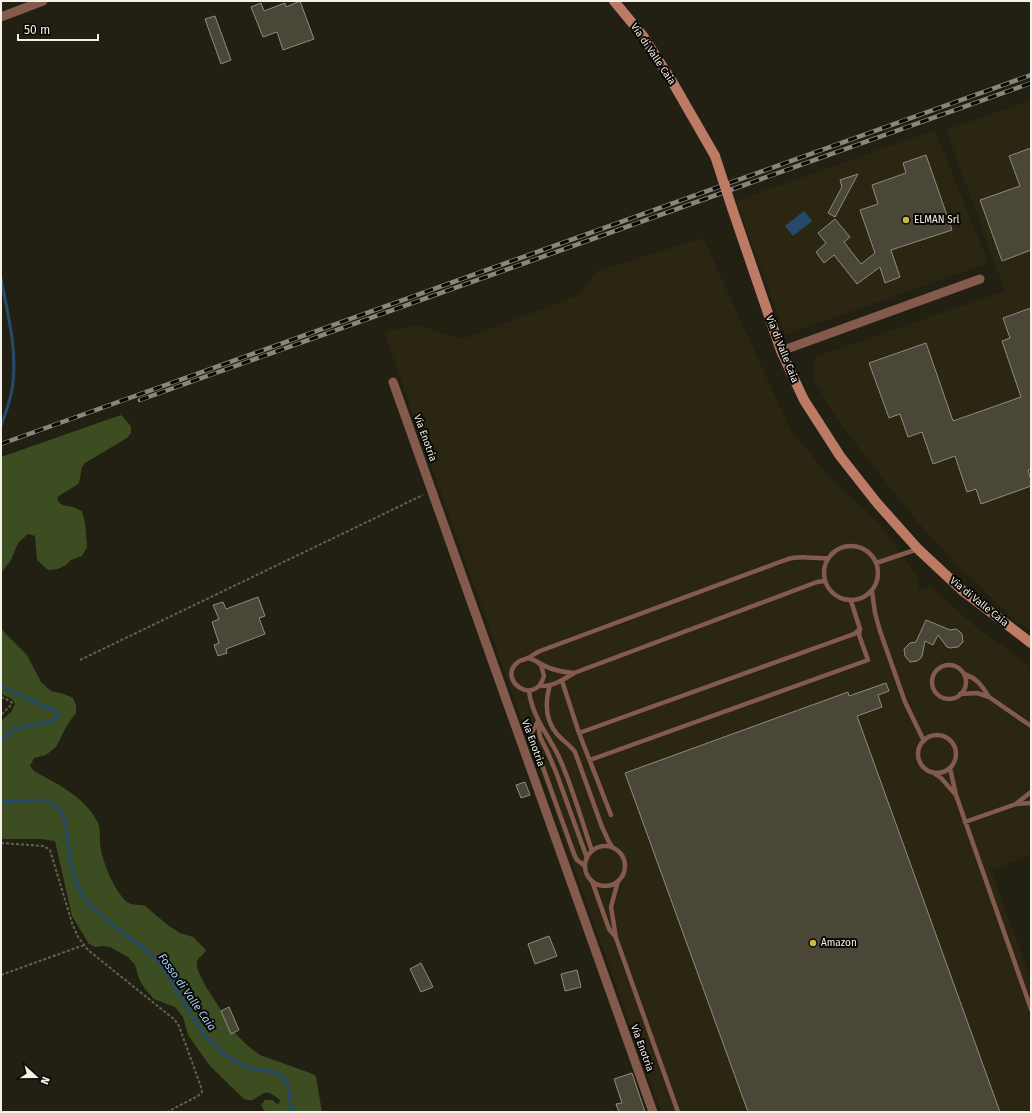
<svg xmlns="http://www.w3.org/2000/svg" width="1032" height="1113" viewBox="0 0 1032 1113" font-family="'Fira Sans',sans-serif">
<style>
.built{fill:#2a2612}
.green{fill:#3b4d21}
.water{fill:#274a6c}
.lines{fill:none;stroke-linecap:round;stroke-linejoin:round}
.stream{stroke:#274a6c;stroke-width:3}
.building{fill:#4a4739;stroke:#8e8c7c}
.path{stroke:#636155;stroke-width:2;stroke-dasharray:3 2;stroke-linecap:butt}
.lane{stroke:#845a4d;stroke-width:4.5}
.street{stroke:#845a4d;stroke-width:9}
.secondary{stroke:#bd7b66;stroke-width:10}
.rail-casing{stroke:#89877b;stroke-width:4.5}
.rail{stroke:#0a0905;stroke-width:3;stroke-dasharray:9;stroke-linecap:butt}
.secondary-bridge{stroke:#bd7b66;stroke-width:10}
.poi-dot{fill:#c9bb3b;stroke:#0a0905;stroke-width:1.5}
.labels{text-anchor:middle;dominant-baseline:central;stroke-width:4;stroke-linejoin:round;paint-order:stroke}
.street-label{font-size:10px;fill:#f3f1e8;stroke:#0a0905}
.poi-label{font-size:10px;fill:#f3f1e8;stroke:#0a0905;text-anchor:start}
.water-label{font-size:11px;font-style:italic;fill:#a3d0fe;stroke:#0a0905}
</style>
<rect width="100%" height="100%" fill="#222012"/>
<path class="built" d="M1031,100V631L1018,623L955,563L917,521L841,425L814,381L815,357L1005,291L946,130Z
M935,130L988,263L785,335L736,201Z
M703,238L791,431L826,473L881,526L918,578L919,590L931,587L977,628L1031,667V855L991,870L1031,980V1112H661L384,332L416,325L463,339L579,295L597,271Z"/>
<path class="green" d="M121,415L131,426V433L127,438L85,463L82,467L79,483C73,488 60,494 57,498C59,507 66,505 73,507C76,508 79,510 82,511L85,522L87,547L82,556L71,560L66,565L58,569L48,570L37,560L35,536L28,534L18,543L11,560L1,573V457Z
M1,627L4,632L27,655L41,682L51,691L64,694L73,698L76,705V713L67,725L56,747L46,755L34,758L30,766L34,771C57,784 86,797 98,823C101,831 99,841 101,850C104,865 115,892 127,902C133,906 139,904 145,906L169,926L180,933L193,937L206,950C204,955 198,957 197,962C195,973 215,1000 221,1010C225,1017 228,1026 231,1033L234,1032L248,1046L260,1055L313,1074L316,1077L322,1112H265L261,1105L265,1100H273L275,1103L279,1104L280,1100C277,1098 273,1094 269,1093C259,1091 257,1104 244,1099L210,1066L188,1035L183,1017L175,1007L154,999L145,989L139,979L135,965L128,957L110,947L103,946L95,947L89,944L72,916L55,841L41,839H1V721L11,712L15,704L12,699L1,694Z"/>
<path class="water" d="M804,211L812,221L793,236L785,226Z"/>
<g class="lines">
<path class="stream" d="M1,278C7,312 17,347 13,382C12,397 6,412 1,426
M1,685L27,699L56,711L59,716C53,724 29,724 19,728C12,730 6,735 1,741
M1,802L43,800L56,806L60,810L63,816L66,825L70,859L75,879L79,889L88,903L114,926L149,952L158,961L166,972L202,1032L224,1054L244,1066L253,1069L274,1072L283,1077L288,1086L292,1112"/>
</g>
<path class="building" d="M300,1L314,39L283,50L277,32L263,37L251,7L261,3L264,11L285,3L286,7Z
M215,16L231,60L221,64L205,19Z
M1031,148V250L1002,261L980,200L1020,186L1009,156Z
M926,155L952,230L891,250L900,277L885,283L880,267L857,284L834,255L824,263L816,252L826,243L818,233L835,219L850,237L844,242L861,264L875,253L860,210L878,204L872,185L906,173L903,163Z
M858,174L835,217L828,213L842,187L840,180Z
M1031,308V469L1028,470L1031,480V486L981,504L976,489L967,492L955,456L933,464L922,432L908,437L900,414L889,418L869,363L926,343L953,421L1021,397L1002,341L1010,338L1003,318Z
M258,597L265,616L259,618L265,634L226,649L227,653L218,656L214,645L219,643L212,622L219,619L213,605L223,602L226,609Z
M926,620L950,630L956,629L959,631L962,634L963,642L958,647L950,648L947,647L938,635L933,645L925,641L922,656L920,659L917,661L910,662L905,656L904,649L910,643L916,642Z
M886,683L889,691L878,695L882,707L857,716L1000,1112H748L625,773L848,692L849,696Z
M525,782L530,795L521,798L516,785Z
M549,936L557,956L535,964L528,944Z
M421,963L433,987L421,992L410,969Z
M577,970L581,987L565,991L561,974Z
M229,1007L239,1030L231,1034L221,1011Z
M632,1073L645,1112H619L616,1104L622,1103L614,1079Z"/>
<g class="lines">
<path class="path" d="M80,660L423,495
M1,697L10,701L12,703L10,706L1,715
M1,843L44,846L50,850L72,923L78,937L88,950L175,1020L179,1026L201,1087L202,1092L198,1096L167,1112
M1,975L84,945"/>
<path class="lane" d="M824 573a27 27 0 1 1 54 0a27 27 0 1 1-54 0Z
M876,563L918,549
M872,591L875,613L880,631L905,702L924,741
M527,658C534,659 539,663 545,666C554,671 564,672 574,673
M537,662L541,665L544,676C535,708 496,679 518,662C520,660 523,660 526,659C531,657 535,653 540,651L788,559C801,555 814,559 828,558
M932 682a17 17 0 1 1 34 0a17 17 0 1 1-34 0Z
M964,674C977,678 982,686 989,697
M562,681L579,733L611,815
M550,685C545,702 545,720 557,734C563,741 570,745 575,752L602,827L609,842L613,848
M539,686C552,687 563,680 574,673L817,582L825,581
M529,691C532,716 547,733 558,755C572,785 581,819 592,851
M960,694L977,693L989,697L1031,726
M538,721L532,732V737L574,854L577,860L585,866
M538,723L540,737L547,751L556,772L587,858
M579,733L854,634L860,629
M918 754a19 19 0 1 1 38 0a19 19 0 1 1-38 0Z
M590,760L868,660L859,635L860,629L851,601
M950,768L956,795L1031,1009
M935,774L941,778L956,795
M1016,804L1031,803
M965,822L1016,804L1031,792
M585 866a20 20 0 1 1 40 0a20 20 0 1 1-40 0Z
M592,881L609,929L615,936
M618,881L611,907L616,938L678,1112"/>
<path class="street" d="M1,17L43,1
M781,351L980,279
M393,382L653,1112"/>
<path class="secondary" d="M614,1L643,36L673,83L715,156
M732,208L781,351L804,400L840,456L877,503L918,549L963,591L1031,643"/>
<g class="rail-casing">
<path id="rail" d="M140,400L1031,83
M1,444L1031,75"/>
</g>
<use href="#rail" class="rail"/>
<path class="secondary-bridge" d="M715,156L732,208"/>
</g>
<g class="poi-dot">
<circle cx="906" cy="220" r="4"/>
<circle cx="813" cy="943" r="4"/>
</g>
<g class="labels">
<g class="street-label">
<text transform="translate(653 54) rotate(56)">Via di Valle Caia</text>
<text transform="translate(782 349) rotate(68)">Via di Valle Caia</text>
<text transform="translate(425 438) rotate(70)">Via Enotria</text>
<text transform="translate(979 602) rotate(39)">Via di Valle Caia</text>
<text transform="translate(533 743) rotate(70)">Via Enotria</text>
<text transform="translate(642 1048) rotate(70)">Via Enotria</text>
</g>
<g class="poi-label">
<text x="914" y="220">ELMAN Srl</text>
<text x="821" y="943">Amazon</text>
</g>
<g class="water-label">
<text transform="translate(187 992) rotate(55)">Fosso di Valle Caia</text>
</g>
</g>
<rect width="1032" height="1113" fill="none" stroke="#f3f1e8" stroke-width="4"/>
<g transform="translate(36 1077) rotate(111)" stroke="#0a0905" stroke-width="3" paint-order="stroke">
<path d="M0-3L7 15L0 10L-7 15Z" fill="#f3f1e8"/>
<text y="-6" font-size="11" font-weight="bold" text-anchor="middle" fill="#f3f1e8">N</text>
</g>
<path d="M18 34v6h80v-6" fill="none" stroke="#f3f1e8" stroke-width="2"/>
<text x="24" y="34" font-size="12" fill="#f3f1e8" stroke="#0a0905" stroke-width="3" paint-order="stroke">50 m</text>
</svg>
